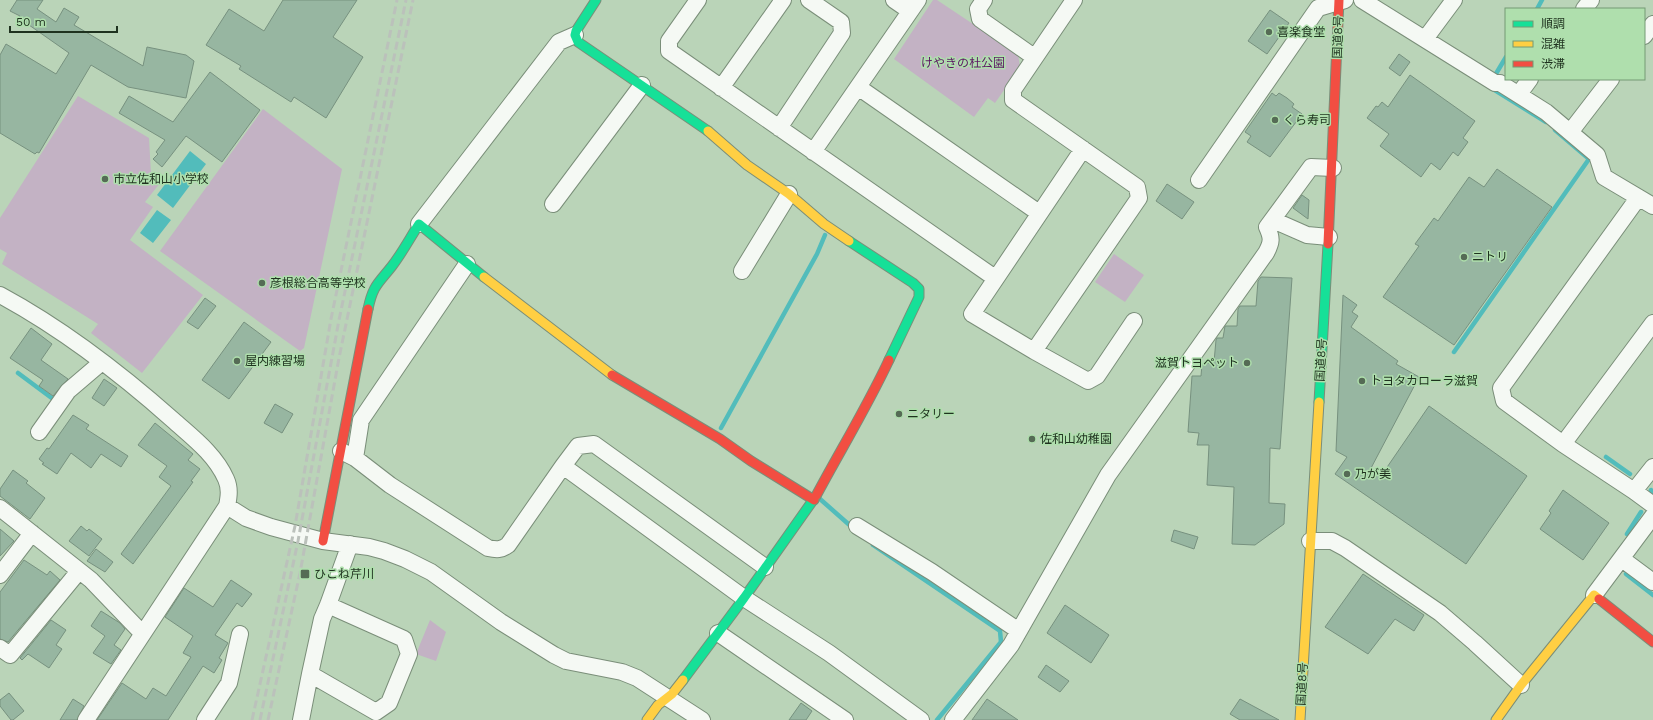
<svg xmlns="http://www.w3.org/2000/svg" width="1653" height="720" viewBox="0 0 1653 720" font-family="'Work Sans','Noto Sans JP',sans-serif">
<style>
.green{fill:#c3b2c4}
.water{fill:#52bcbb}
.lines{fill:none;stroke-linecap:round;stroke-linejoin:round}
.stream{stroke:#52bcbb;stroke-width:4.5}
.building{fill:#97b6a1;stroke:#77917f}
.street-casing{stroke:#7a8e79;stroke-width:18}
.fast-casing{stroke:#7a8e79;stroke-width:11}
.slow-casing{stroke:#7a8e79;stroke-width:11}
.jam-casing{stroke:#7a8e79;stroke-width:11}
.street{stroke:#f5f9f4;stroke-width:16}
.fast{stroke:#16e098;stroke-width:9}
.slow{stroke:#ffcf43;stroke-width:9}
.jam{stroke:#f24e42;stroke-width:9}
.rail{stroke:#bbc1bb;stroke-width:3;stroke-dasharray:8 4;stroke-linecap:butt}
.poi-dot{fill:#556b55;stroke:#afdfad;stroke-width:1.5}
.labels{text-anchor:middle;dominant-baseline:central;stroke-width:3;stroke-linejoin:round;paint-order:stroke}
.poi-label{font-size:12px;fill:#1f321f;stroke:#afdfad;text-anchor:start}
.street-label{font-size:12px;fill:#1f321f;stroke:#afdfad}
.park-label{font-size:12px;fill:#5c1563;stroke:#afdfad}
</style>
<rect width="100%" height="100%" fill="#bad4b8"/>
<path class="green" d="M933,0H937L1018,54L1020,67L995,103L988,98L974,117L894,59Z
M78,96L149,138L151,174L160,183L145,202L153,207L130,240L203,295L142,373L91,333L98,324L2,264L7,253L0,249V218Z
M263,109L342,169L304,348L300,351L160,251Z
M1114,254L1144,275L1125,302L1095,282Z
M430,620L446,632L436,661L416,654Z"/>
<path class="water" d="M190,151L206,164L173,208L157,195Z
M157,210L171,220L153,243L140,233Z"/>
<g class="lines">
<path class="stream" d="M1537,9L1542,0
M1494,77L1506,57
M1493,89L1546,122
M1454,352L1589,159L1555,130
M18,373L53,399
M721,428L817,254L825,235
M1606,457L1630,474
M1651,490L1653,494
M820,499L854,529
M1627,534L1641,512
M873,545L1000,631L1001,642L937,720
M1626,574L1653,595"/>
</g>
<path class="building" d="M17,0H43L37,9L56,22L64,8L79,17L74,25L143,66L147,47L186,55L194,61L186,98L128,87L91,65L39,153L37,152L35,154L0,133V55L6,44L56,74L69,53L19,18L20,16L10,11Z
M283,0H357L333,37L363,57L326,118L294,97L291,102L239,69L241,66L206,45L229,9L264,31Z
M1270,10L1289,23L1267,54L1248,41Z
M1399,54L1410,62L1400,76L1389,68Z
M210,72L260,110L222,162L186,136L162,167L153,159L158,154L156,152L165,140L119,113L129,96L173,122Z
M1410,75L1475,121L1463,138L1468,142L1458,156L1453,152L1440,170L1431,163L1421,177L1380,146L1389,134L1367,118L1376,106L1378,107L1382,102L1388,107Z
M1272,93L1276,96L1279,93L1287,98L1294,104L1292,107L1302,114L1270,157L1247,142L1251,136L1245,132Z
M1497,169L1552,207L1454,345L1383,297L1419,246L1415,244L1434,218L1438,221L1469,177L1484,187Z
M1167,184L1194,202L1182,219L1156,201Z
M1302,195L1309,200L1308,219L1293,208Z
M1261,277L1292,278L1280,449L1270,448L1269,503L1285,504L1284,524L1255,545L1232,544L1234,487L1207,485L1209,445H1197L1199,433L1188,432L1192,376H1201L1202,364L1214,362L1216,340L1217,338H1223L1225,326H1237L1238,309L1240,306H1256L1258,281Z
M1343,295L1357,305L1352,312L1358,316L1351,327L1398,361L1396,364L1419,377L1370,470L1381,476L1429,406L1527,476L1466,564L1335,474L1347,457L1336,451Z
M205,298L216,306L198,329L187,322Z
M244,322L271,342L229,399L202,380Z
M31,328L52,344L41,360L68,379L53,396L39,386L43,380L10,358Z
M104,379L117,388L104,406L92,398Z
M275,404L293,414L282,433L264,423Z
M73,415L89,425L86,429L128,456L121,467L101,454L91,468L71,453L57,474L42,464L44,463L39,459L47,448L49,449Z
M155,423L193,454L188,460L200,469L191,481L193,482L133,564L121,554L171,486L159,477L167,466L138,445Z
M13,470L28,481L26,483L45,498L30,519L0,496V489Z
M1563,490L1609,523L1583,560L1540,529L1551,513L1549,511Z
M81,526L87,531L89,529L102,539L89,556L69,541Z
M0,529L14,541L0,556Z
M1174,530L1198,537L1194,549L1171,541Z
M96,549L113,562L105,572L87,561Z
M24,560L47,575L50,571L60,580L8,642L0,639V592Z
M1363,574L1424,615L1414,631L1395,619L1368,654L1325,627Z
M231,580L252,594L242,607L237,603L215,635L228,643L219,658L222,660L214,673L203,666L168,720H97L122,683L146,699L153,688L166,696L191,657L183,653L193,636L165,617L184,588L213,607Z
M1065,605L1109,635L1091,663L1047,633Z
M101,611L120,623L125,629L114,645L121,650L111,664L93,653L105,636L91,626Z
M51,620L66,630L56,645L62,649L49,668L28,654L22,660L20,658Z
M1046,665L1069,681L1060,692L1038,677Z
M9,693L24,711L13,720H11L0,706V700Z
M73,699L84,706L77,720H60Z
M987,699L1018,720H972Z
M1240,699L1279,720H1240L1230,714Z
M801,703L812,711L806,720H789Z"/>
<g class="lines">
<g class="street-casing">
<path id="street" d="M698,0L669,41V51L995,278
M894,0L910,11
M984,0L978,9L980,19L1034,57
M1362,0L1495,83H1500L1546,112L1597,155L1604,177L1653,206
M1584,9L1591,0
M1644,36L1653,24
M1425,39L1454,0
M858,87L1039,213
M721,88L783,0
M1519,94L1530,79
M779,128L842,33L841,22L809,0
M1571,131L1611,79
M1083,149L972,314L1034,351L1088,381L1097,376L1134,321
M813,152L918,0
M1199,180L1318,8L1345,0
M1638,198L1501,388L1504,401L1563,444L1634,491L1653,505
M553,204L642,85
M1273,220L1307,235L1329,237
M419,224L559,42L575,35
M742,271L789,194
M0,295C63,329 120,373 173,420C192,437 215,454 226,479C230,488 229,496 227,506L86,720
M1034,351L1139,198L1137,187L1013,100V90L1074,0
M39,432L68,391L102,362
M1563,444L1653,323
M341,451L355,458L390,485L488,548C497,550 501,550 508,545L563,466
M355,458L361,420L467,264
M1634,491L1653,467
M227,506L246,518L271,527L323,541L369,547L384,551L405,559L431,572L501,622L554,655L566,661L622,672L637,678L702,720
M0,508L91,580L142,633
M857,526L932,572L1019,631
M1310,541H1332L1345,548L1440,613L1475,643L1521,685
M1622,559L1653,582
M765,567L594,444L578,446L563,466L744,598L829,653L921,720
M0,575L32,533
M1594,595L1653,516
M328,605L404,639L409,654L389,703L376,712L310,674L322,619L328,605L350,544
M718,633L845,720
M0,648L10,655L79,571
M205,720L229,683L240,634
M301,720L310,674
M953,720L1011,645L1108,475L1266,253C1272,242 1272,238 1267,227L1311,167L1333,168"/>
</g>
<g class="fast-casing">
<path id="fast" d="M596,0L576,31L575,35L578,42L708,131
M849,241L913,283L919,289V297L889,360
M368,309C373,285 378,284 392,266C402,253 410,238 419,224L484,277
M1319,402L1328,244
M683,680L744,598L816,496"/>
</g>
<g class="slow-casing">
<path id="slow" d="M708,131L747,165L789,194L824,224L849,241
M484,277L612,375
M647,720L658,705L672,694L683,680
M1300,720L1319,402
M1496,720L1521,685L1594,595L1599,599"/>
</g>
<g class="jam-casing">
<path id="jam" d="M1328,244L1339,0
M612,375L720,439L751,461L814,500
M816,496C840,451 867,407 889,360
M323,541L368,309
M1599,599L1653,642"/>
</g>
<use href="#street" class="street"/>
<use href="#fast" class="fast"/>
<use href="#slow" class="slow"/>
<use href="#jam" class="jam"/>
<path class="rail" d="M252,720L295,526L331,319L397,0
M260,720L298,541L339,320L406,0
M268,720L300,573L339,358L413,0"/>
</g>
<g class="poi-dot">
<circle cx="1269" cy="32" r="4"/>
<circle cx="1275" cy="120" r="4"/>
<circle cx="105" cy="179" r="4"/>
<circle cx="1464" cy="257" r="4"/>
<circle cx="262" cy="283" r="4"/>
<circle cx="237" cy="361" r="4"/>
<circle cx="1247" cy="363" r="4"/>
<circle cx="1362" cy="381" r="4"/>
<circle cx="899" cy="414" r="4"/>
<circle cx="1032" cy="439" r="4"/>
<circle cx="1347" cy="474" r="4"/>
<rect x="300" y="569" width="10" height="10" rx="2"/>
</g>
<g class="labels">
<g class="poi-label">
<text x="1277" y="32">喜楽食堂</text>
<text x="1283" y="120">くら寿司</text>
<text x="113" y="179">市立佐和山小学校</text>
<text x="1472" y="257">ニトリ</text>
<text x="270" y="283">彦根総合高等学校</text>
<text x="245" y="361">屋内練習場</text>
<text x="1239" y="363" text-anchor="end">滋賀トヨペット</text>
<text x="1370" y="381">トヨタカローラ滋賀</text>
<text x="907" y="414">ニタリー</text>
<text x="1040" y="439">佐和山幼稚園</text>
<text x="1355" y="474">乃が美</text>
<text x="314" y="574">ひこね芹川</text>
</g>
<g class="street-label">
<text transform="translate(1338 37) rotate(-88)">国道8号</text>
<text transform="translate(1321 360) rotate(-87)">国道8号</text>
<text transform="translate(1302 684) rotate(-87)">国道8号</text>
</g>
<g class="park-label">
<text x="963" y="63">けやきの杜公園</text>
</g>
</g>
<rect x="1505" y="8" width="140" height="72" fill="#afdfad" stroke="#759a74"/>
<rect x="1513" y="21" width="20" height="6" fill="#16e098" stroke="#759a74"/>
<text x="1541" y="28" font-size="12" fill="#1f321f">順調</text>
<rect x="1513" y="41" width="20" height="6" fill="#ffcf43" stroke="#759a74"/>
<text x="1541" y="48" font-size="12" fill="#1f321f">混雑</text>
<rect x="1513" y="61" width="20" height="6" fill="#f24e42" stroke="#759a74"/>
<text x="1541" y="68" font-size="12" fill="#1f321f">渋滞</text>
<path d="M10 26v6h107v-6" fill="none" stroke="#1f321f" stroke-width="2"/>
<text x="16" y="26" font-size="12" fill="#1f321f" stroke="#afdfad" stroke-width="3" paint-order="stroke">50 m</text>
</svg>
